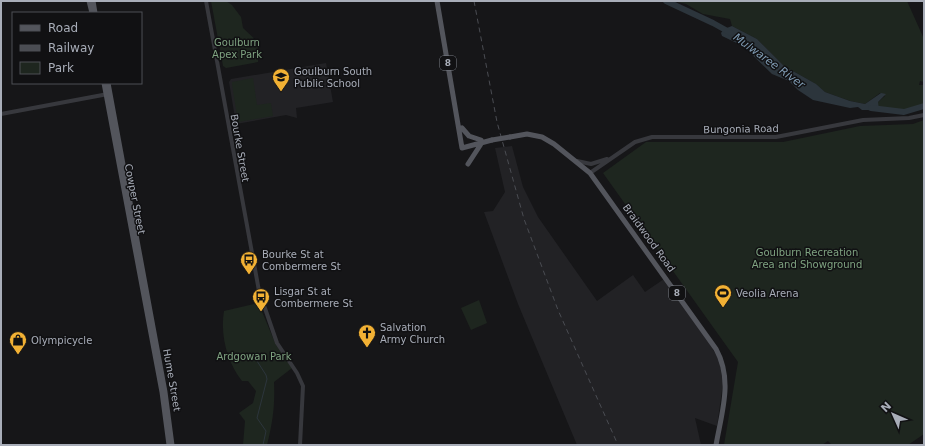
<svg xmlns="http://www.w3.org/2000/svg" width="925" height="446" viewBox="0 0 925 446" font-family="'DejaVu Sans',sans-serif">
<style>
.built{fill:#222225}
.green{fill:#1e261f}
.water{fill:#2c353c}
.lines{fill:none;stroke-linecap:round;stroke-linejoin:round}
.stream{stroke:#2c353c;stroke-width:1}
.river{stroke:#2c353c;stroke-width:6}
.tertiary{stroke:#37383d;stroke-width:4}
.primary{stroke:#53555c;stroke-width:5}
.rail{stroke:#4a4c52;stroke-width:1;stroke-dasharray:5 4;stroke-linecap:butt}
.primary-bridge{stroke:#53555c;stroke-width:5}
.labels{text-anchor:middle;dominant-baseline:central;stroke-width:3;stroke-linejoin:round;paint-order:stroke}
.shield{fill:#111113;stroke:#7b7e86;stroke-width:1}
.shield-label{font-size:9px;font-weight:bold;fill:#a8adb8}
.park-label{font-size:10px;fill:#7fa381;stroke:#111113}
.poi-label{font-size:10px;fill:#a8adb8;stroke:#111113;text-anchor:start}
.street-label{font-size:10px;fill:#a8adb8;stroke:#111113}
.water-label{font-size:11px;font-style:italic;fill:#7f9bb3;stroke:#111113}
</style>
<rect width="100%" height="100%" fill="#161618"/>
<path class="built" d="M326,63L333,102L296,108L297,118L286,115L236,124L229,82L231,79Z
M512,146L523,187L538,217L597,301L633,275L645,292L664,279L710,344L720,362L723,383L717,426L695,418L701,445H577L518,304L484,212L493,211L505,192L495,148Z"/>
<path class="green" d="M211,1H226L232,5L241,17L243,28L258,42V62L226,68L223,66Z
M673,1H907L924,39V82L920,81L919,85H924V105C911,110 891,113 878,106V102L885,96L880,93L865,104L850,101L825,92L814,83L784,66L757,39L732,26L730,19L703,14L686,4Z
M253,78L257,105L271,103L273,116L238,122L232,84V82Z
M924,120V434L908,445H832L828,441L822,445H724L738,362L603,173L646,142H783L860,126L913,124Z
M479,300L487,323L471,330L461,308Z
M254,304L260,307L276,345L292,368L274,382C275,405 273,421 267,445H243L245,421L239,413L253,403L256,391L248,381H242C227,362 220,335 224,311Z"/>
<path class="water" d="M732,26L757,39L784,66L816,84L825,92L850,101L865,104L881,93L886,94L878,102L879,110H862L858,107L850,108L813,100L798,90L789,81L772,74L743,46L722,36L721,33L724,29Z"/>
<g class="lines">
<path class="stream" d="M257,361L266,375L267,379L257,418L266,431L263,445"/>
<path class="river" d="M666,1L713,23L731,33
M871,108L904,112L924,106"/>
<path class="tertiary" d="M206,1L259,291L277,343L297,373L303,386L300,445
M1,114L108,94
M577,161L591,164L607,159
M590,173L635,142L652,137H776L863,120L909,118L924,115"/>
<path class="primary" d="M89,1L92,13
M93,1L95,13
M437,1L462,148L492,140
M104,83L162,392L169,445
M108,83L165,392L172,445
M462,128L469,136L481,140
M510,137L527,134L542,137L554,144L590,173L716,349C733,380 722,411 716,445
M468,164L481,144"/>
<path class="rail" d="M474,1L497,122L524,219L558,310L618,445"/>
<path class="primary-bridge" d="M492,140L510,137"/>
</g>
<defs>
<g id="school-pin" transform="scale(0.9)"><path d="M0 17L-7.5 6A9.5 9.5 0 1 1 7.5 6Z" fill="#f2b134" stroke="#111113"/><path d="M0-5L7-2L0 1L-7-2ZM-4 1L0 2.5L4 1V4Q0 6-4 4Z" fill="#111"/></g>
<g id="bus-pin" transform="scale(0.9)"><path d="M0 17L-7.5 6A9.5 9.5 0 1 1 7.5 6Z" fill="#f2b134" stroke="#111113"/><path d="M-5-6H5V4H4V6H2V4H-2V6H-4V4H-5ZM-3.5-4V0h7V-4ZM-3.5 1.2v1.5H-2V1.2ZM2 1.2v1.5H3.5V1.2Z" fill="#111"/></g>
<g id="stadium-pin" transform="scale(0.9)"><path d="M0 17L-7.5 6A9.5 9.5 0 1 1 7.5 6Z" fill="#f2b134" stroke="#111113"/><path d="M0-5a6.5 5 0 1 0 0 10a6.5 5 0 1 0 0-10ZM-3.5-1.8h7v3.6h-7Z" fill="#111"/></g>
<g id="church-pin" transform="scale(0.9)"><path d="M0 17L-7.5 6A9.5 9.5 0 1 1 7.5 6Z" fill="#f2b134" stroke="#111113"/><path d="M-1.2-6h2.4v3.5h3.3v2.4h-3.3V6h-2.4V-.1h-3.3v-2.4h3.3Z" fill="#111"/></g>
<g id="shop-pin" transform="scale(0.9)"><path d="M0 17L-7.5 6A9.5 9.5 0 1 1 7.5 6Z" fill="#f2b134" stroke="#111113"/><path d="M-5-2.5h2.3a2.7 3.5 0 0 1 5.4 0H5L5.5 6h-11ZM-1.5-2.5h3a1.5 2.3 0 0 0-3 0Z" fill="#111"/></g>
</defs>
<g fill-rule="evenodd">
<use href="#school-pin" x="281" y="77"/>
<use href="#bus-pin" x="249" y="260"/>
<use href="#stadium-pin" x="723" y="293"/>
<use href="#bus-pin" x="261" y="297"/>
<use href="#church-pin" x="367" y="333"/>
<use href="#shop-pin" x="18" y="340"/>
</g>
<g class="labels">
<g class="shield">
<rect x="440" y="56" width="16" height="14" rx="3"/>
<rect x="669" y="286" width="16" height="14" rx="3"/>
</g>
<g class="shield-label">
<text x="448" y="63">8</text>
<text x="677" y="293">8</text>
</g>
<g class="park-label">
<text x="237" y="42">Goulburn<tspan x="237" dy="12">Apex Park</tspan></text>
<text x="807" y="252">Goulburn Recreation<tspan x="807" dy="12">Area and Showground</tspan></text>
<text x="254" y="356">Ardgowan Park</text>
</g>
<g class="poi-label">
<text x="294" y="71">Goulburn South<tspan x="294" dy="12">Public School</tspan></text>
<text x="262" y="254">Bourke St at<tspan x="262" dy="12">Combermere St</tspan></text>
<text x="274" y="291">Lisgar St at<tspan x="274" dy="12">Combermere St</tspan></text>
<text x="736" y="293">Veolia Arena</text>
<text x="380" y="327">Salvation<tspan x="380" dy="12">Army Church</tspan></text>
<text x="31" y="340">Olympicycle</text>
</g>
<g class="street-label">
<text transform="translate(741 129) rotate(-1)">Bungonia Road</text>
<text transform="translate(240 148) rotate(80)">Bourke Street</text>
<text transform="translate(135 199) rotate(79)">Cowper Street</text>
<text transform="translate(649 238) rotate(54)">Braidwood Road</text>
<text transform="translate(172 380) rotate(80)">Hume Street</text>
</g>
<g class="water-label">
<text transform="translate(769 61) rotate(36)">Mulwaree River</text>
</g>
</g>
<rect width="925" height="446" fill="none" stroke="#a8adb8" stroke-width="4"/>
<rect x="12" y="12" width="130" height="72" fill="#111113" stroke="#4d4f55"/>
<rect x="20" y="25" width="20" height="6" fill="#53555c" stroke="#4d4f55"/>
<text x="48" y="32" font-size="12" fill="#a8adb8">Road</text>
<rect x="20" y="45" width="20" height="6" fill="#4a4c52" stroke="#4d4f55"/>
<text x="48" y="52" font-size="12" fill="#a8adb8">Railway</text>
<rect x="20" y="62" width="20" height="12" fill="#1e261f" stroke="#4d4f55"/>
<text x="48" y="72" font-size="12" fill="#a8adb8">Park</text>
<g transform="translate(893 414) rotate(315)" stroke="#111113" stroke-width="3" paint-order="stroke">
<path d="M0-3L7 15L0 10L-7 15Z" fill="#a8adb8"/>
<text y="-6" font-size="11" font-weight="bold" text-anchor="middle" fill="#a8adb8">N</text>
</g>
</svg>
